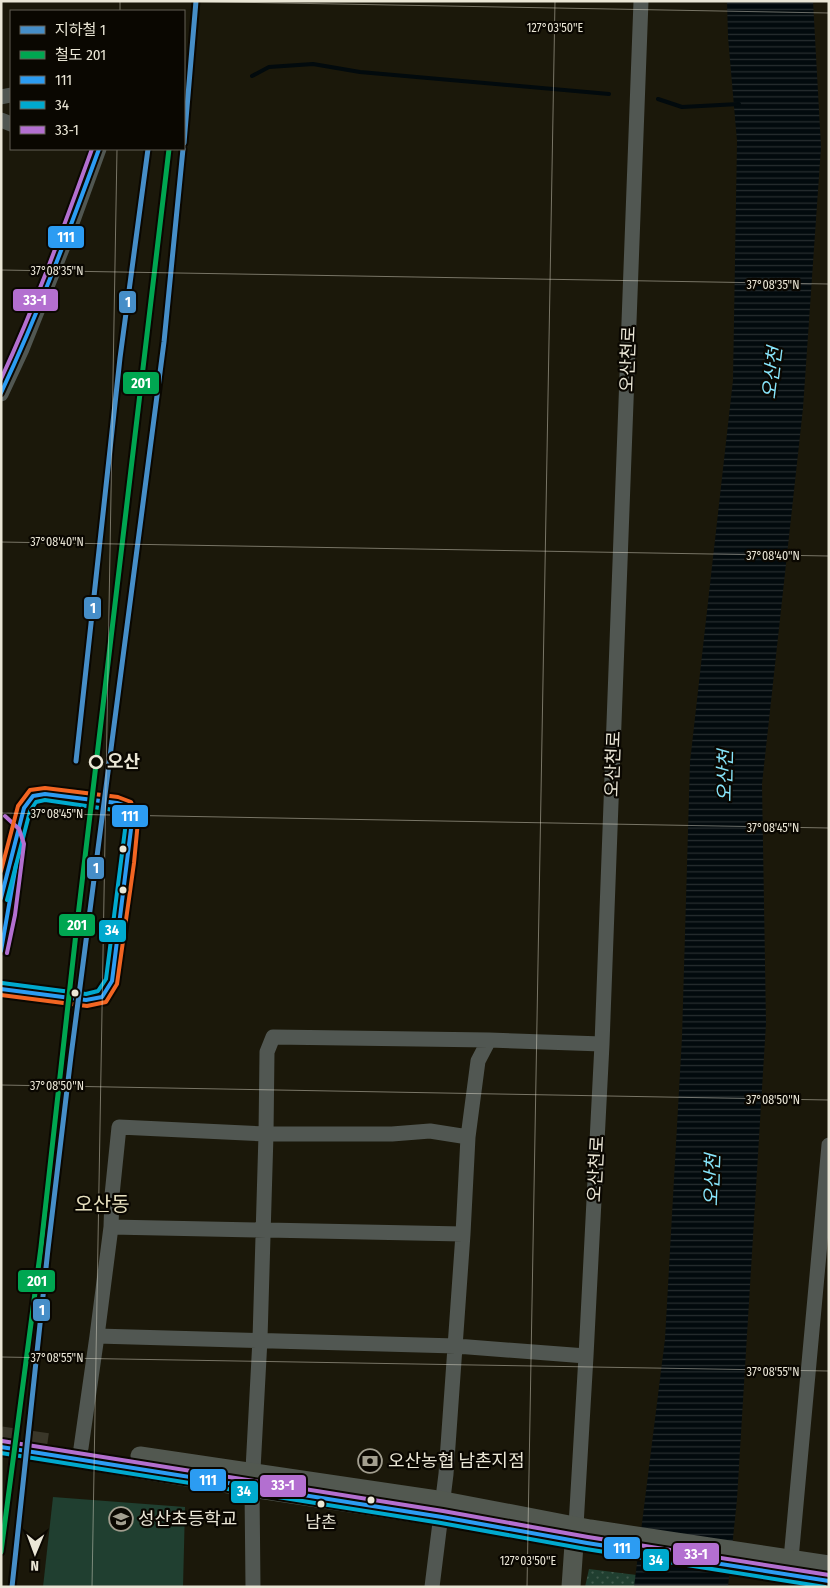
<svg xmlns="http://www.w3.org/2000/svg" width="830" height="1588" viewBox="0 0 830 1588" font-family="'Fira Sans Condensed','Noto Sans KR',sans-serif">
<style>
.grass{fill:url(#grass-dots)}
.garden{fill:#203f30}
.water{fill:url(#water-rules)}
.lines{fill:none;stroke-linecap:round;stroke-linejoin:round}
.stream{stroke:#020a0d;stroke-width:4}
.major-tunnel{stroke:#3a3729;stroke-width:19;stroke-dasharray:19 9;stroke-linecap:butt}
.minor{stroke:#515752;stroke-width:15}
.major{stroke:#525850;stroke-width:19}
.bus-1-casing{stroke:#0a0701;stroke-width:8}
.bus-2-casing{stroke:#0a0701;stroke-width:8}
.bus-3-casing{stroke:#0a0701;stroke-width:8}
.bus-4-casing{stroke:#0a0701;stroke-width:8}
.bus-1{stroke:#2c9cf2;stroke-width:4}
.bus-2{stroke:#00a9ce;stroke-width:4}
.bus-3{stroke:#b36fd0;stroke-width:4}
.bus-4{stroke:#f26522;stroke-width:4}
.rail-1-casing{stroke:#0a0701;stroke-width:9}
.rail-1{stroke:#00a651;stroke-width:5}
.metro-1-casing{stroke:#0a0701;stroke-width:9}
.metro-1{stroke:#468ec8;stroke-width:5}
.ticks{fill:none;stroke:#eae6d6;stroke-width:1;stroke-opacity:0.45}
.stop-dot{fill:#0a0701;stroke:#eae6d6;stroke-width:2.5}
.bus-dot{fill:#eae6d6;stroke:#0a0701;stroke-width:2}
.labels{text-anchor:middle;dominant-baseline:central;stroke-width:4.5;stroke-linejoin:round;paint-order:stroke}
.bus-label{font-size:17px;fill:#eae6d6;stroke:#0a0701}
.street-label{font-size:18px;fill:#eae6d6;stroke:#0a0701}
.stop-label{font-size:18px;font-weight:bold;fill:#eae6d6;stroke:#0a0701;text-anchor:start}
.poi-label{font-size:18px;fill:#eae6d6;stroke:#0a0701;text-anchor:start}
.water-label{font-size:19px;font-style:italic;fill:#88e6fc;stroke:#0a0701}
.quarter-label{font-size:20px;fill:#e8e1bf;stroke:#0a0701}
.ticks-label{font-size:12px;text-anchor:middle;fill:#eae6d6;stroke:#0a0701;stroke-width:4.5;stroke-linejoin:round;paint-order:stroke}
.line-badge{stroke:#0a0701;stroke-width:2}
.badge-label{font-size:14px;text-anchor:middle;font-weight:bold;fill:#fff}
</style>
<defs>
<pattern id="grass-dots" width="8" height="8" patternUnits="userSpaceOnUse" patternTransform="scale(1.25)"><rect width="8" height="8" fill="#203f30"/><path d="M2 2h.1M6 6h.1" fill="none" stroke="#415b4d" stroke-width="1.8" stroke-linecap="round"/></pattern>
<pattern id="water-rules" width="6" height="5" patternUnits="userSpaceOnUse" patternTransform="scale(1.25)"><rect width="6" height="5" fill="#020a0d"/><path d="M0 2.5h6" fill="none" stroke="#272e30"/></pattern>
</defs>
<rect width="100%" height="100%" fill="#1b180a"/>
<path class="grass" d="M589,1569L732,1587H585Z"/>
<path class="garden" d="M53,1497L185,1507L183,1587H43Z"/>
<path class="water" d="M727,1H813L821,147L803,408L762,784L766,1023L737,1499L728,1587H634L665,1339L682,1037L690,762L733,380L737,141L728,37Z"/>
<g class="lines">
<path class="stream" d="M252,76L269,67L313,64L360,72L609,94
M658,99L682,107L739,104"/>
<path class="major-tunnel" d="M1,1436L50,1443"/>
<path class="minor" d="M1,97L11,95
M1,120L11,124
M1,394L22,349L68,234L99,149
M468,1137L430,1131L392,1134H266L267,1052L273,1037L489,1040L602,1044
M111,1227L463,1234
M81,1448L97,1336
M576,1526L586,1356L602,1044L641,1
M791,1559L829,1145
M253,1587L252,1488L260,1339L266,1134L119,1127L112,1195L111,1227L97,1336L456,1346L586,1356
M432,1587L446,1474L463,1234L468,1137L478,1061L489,1040"/>
<path class="major" d="M47,1454L252,1488L442,1517L587,1543L829,1581
M140,1456L444,1501L590,1529L829,1565
M571,1587L575,1530"/>
<g class="bus-1-casing">
<path id="bus-1" d="M1,393C38,314 69,231 99,149
M1,898L24,808L33,796L45,794L117,803L126,806L132,821L112,981L102,997L86,1000L1,989
M1,951L16,865
M1,1447L442,1517L587,1543L829,1581"/>
</g>
<g class="bus-2-casing">
<path id="bus-2" d="M2,983L86,994L98,991L106,979L126,822L121,811L45,800L36,802L30,811L7,900
M1,1453L441,1523L586,1549L825,1587"/>
</g>
<g class="bus-3-casing">
<path id="bus-3" d="M1,379C36,304 64,226 92,149
M5,816L19,829L24,844L15,915L7,953
M2,1441L443,1511L588,1537L829,1575"/>
</g>
<g class="bus-4-casing">
<path id="bus-4" d="M1,871L18,806L30,790L45,788L118,797L131,802L138,821L134,863L117,984L106,1002L87,1006L1,995"/>
</g>
<use href="#bus-1" class="bus-1"/>
<use href="#bus-2" class="bus-2"/>
<use href="#bus-3" class="bus-3"/>
<use href="#bus-4" class="bus-4"/>
<g class="rail-1-casing">
<path id="rail-1" d="M1,1552L41,1247L76,933L169,149"/>
</g>
<use href="#rail-1" class="rail-1"/>
<g class="metro-1-casing">
<path id="metro-1" d="M184,143L196,1
M76,761L120,358L148,149
M12,1587L48,1249L71,1056L164,342L183,149"/>
</g>
<use href="#metro-1" class="metro-1"/>
</g>
<path class="ticks" d="M172,1L829,13M120,11V1M1,270L829,284M1,542L829,556M1,813L829,828M1,1085L829,1100M1,1357L829,1371M92,1587L117,149M527,1587L555,1"/>
<defs>
<g id="bank-ring" transform="scale(1.25)"><circle r="9.5" fill="#0a0701" stroke="#a29e8f" stroke-width="1.5"/><path d="M-6-4H6V4H-6ZM0-2.3a2.3 2.3 0 1 0 0 4.6a2.3 2.3 0 1 0 0-4.6Z" fill="#a29e8f"/></g>
<g id="school-ring" transform="scale(1.25)"><circle r="9.5" fill="#0a0701" stroke="#a29e8f" stroke-width="1.5"/><path d="M0-5L7-2L0 1L-7-2ZM-4 1L0 2.5L4 1V4Q0 6-4 4Z" fill="#a29e8f"/></g>
</defs>
<g fill-rule="evenodd">
<use href="#bank-ring" x="370" y="1461"/>
<use href="#school-ring" x="121" y="1519"/>
</g>
<circle class="stop-dot" cx="96" cy="762" r="6"/>
<g class="bus-dot">
<circle cx="123" cy="849" r="4.5"/>
<circle cx="123" cy="890" r="4.5"/>
<circle cx="75" cy="993" r="4.5"/>
<circle cx="371" cy="1500" r="4.5"/>
<circle cx="321" cy="1504" r="4.5"/>
</g>
<g class="labels">
<g class="bus-label">
<text x="321" y="1522">남촌</text>
</g>
<g class="street-label">
<text transform="translate(628 359) rotate(-88)">오산천로</text>
<text transform="translate(613 764) rotate(-88)">오산천로</text>
<text transform="translate(596 1169) rotate(-87)">오산천로</text>
</g>
<g class="stop-label">
<text x="107" y="762">오산</text>
</g>
<g class="poi-label">
<text x="388" y="1461">오산농협 남촌지점</text>
<text x="138" y="1519">성산초등학교</text>
</g>
<g class="water-label">
<text transform="translate(772 373) rotate(-83)">오산천</text>
<text transform="translate(725 776) rotate(-89)">오산천</text>
<text transform="translate(712 1180) rotate(-88)">오산천</text>
</g>
<g class="quarter-label">
<text x="102" y="1204">오산동</text>
</g>
</g>
<g class="ticks-label">
<text x="555" y="32">127°03'50"E</text>
<text x="57" y="275">37°08'35"N</text>
<text x="773" y="289">37°08'35"N</text>
<text x="57" y="546">37°08'40"N</text>
<text x="773" y="560">37°08'40"N</text>
<text x="57" y="818">37°08'45"N</text>
<text x="773" y="832">37°08'45"N</text>
<text x="57" y="1090">37°08'50"N</text>
<text x="773" y="1104">37°08'50"N</text>
<text x="57" y="1362">37°08'55"N</text>
<text x="773" y="1376">37°08'55"N</text>
<text x="528" y="1565">127°03'50"E</text>
</g>
<g class="line-badge">
<rect x="47" y="225" width="38" height="24" rx="5" fill="#2c9cf2"/>
<rect x="12" y="288" width="47" height="24" rx="5" fill="#b36fd0"/>
<rect x="118" y="290" width="19" height="24" rx="5" fill="#468ec8"/>
<rect x="122" y="371" width="38" height="24" rx="5" fill="#00a651"/>
<rect x="83" y="596" width="19" height="24" rx="5" fill="#468ec8"/>
<rect x="111" y="804" width="38" height="24" rx="5" fill="#2c9cf2"/>
<rect x="86" y="856" width="19" height="24" rx="5" fill="#468ec8"/>
<rect x="58" y="913" width="38" height="24" rx="5" fill="#00a651"/>
<rect x="98" y="919" width="29" height="24" rx="5" fill="#00a9ce"/>
<rect x="17" y="1269" width="39" height="24" rx="5" fill="#00a651"/>
<rect x="32" y="1298" width="19" height="24" rx="5" fill="#468ec8"/>
<rect x="189" y="1468" width="38" height="24" rx="5" fill="#2c9cf2"/>
<rect x="259" y="1474" width="48" height="24" rx="5" fill="#b36fd0"/>
<rect x="230" y="1480" width="29" height="24" rx="5" fill="#00a9ce"/>
<rect x="603" y="1536" width="38" height="24" rx="5" fill="#2c9cf2"/>
<rect x="672" y="1542" width="48" height="24" rx="5" fill="#b36fd0"/>
<rect x="642" y="1548" width="28" height="24" rx="5" fill="#00a9ce"/>
</g>
<g class="badge-label">
<text x="66" y="242">111</text>
<text x="35" y="305">33-1</text>
<text x="128" y="307">1</text>
<text x="141" y="388">201</text>
<text x="93" y="613">1</text>
<text x="130" y="821">111</text>
<text x="96" y="873">1</text>
<text x="77" y="930">201</text>
<text x="112" y="935">34</text>
<text x="37" y="1286">201</text>
<text x="42" y="1315">1</text>
<text x="208" y="1485">111</text>
<text x="283" y="1490">33-1</text>
<text x="244" y="1496">34</text>
<text x="622" y="1553">111</text>
<text x="696" y="1559">33-1</text>
<text x="656" y="1565">34</text>
</g>
<rect width="830" height="1588" fill="none" stroke="#eae6d6" stroke-width="5"/>
<rect x="10" y="10" width="175" height="140" fill="#0a0701" stroke="#646056"/>
<rect x="20" y="26" width="25" height="8" fill="#468ec8" stroke="#646056"/>
<text x="55" y="35" font-size="15" fill="#eae6d6">지하철 1</text>
<rect x="20" y="51" width="25" height="8" fill="#00a651" stroke="#646056"/>
<text x="55" y="60" font-size="15" fill="#eae6d6">철도 201</text>
<rect x="20" y="76" width="25" height="8" fill="#2c9cf2" stroke="#646056"/>
<text x="55" y="85" font-size="15" fill="#eae6d6">111</text>
<rect x="20" y="101" width="25" height="8" fill="#00a9ce" stroke="#646056"/>
<text x="55" y="110" font-size="15" fill="#eae6d6">34</text>
<rect x="20" y="126" width="25" height="8" fill="#b36fd0" stroke="#646056"/>
<text x="55" y="135" font-size="15" fill="#eae6d6">33-1</text>
<g transform="translate(35 1553) rotate(181)" stroke="#0a0701" stroke-width="4" paint-order="stroke">
<path d="M0-4L9 19L0 12L-9 19Z" fill="#eae6d6"/>
<text y="-8" font-size="14" font-weight="bold" text-anchor="middle" fill="#eae6d6">N</text>
</g>
</svg>
